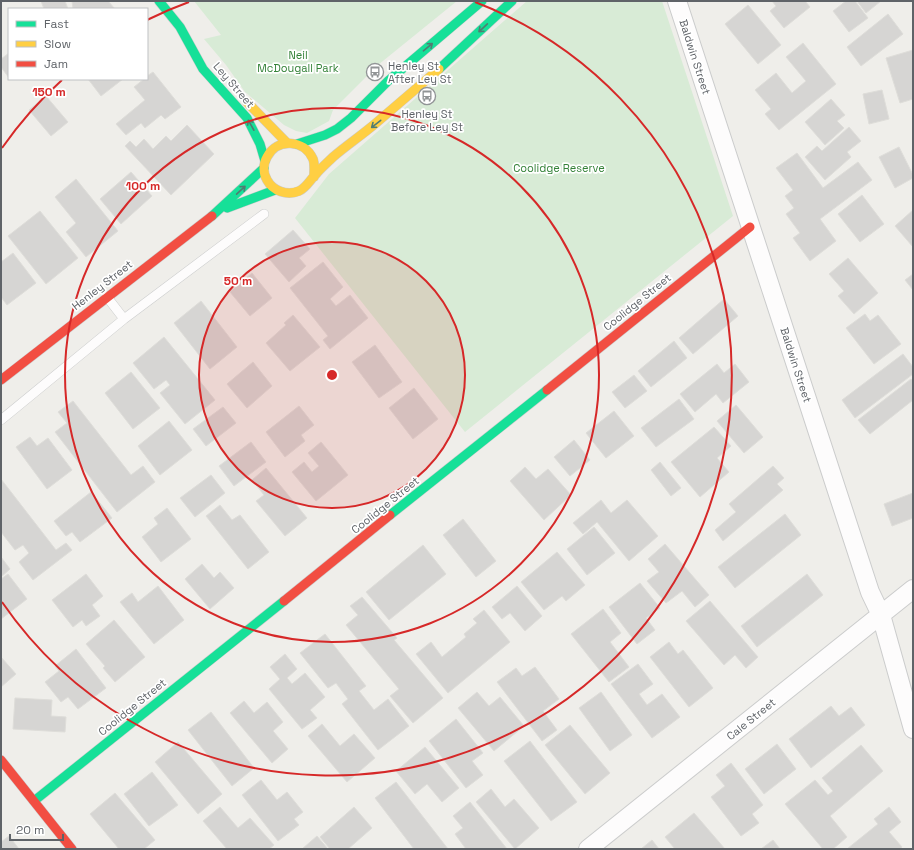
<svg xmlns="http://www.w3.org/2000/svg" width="914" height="850" viewBox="0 0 914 850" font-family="'Space Grotesk',sans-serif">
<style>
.green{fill:#d8ebd6}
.building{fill:#d6d5d3;stroke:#deddd9}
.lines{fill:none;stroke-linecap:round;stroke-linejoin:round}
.lane-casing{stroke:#cbcccc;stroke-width:10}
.street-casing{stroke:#cbcccc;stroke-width:20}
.fast-casing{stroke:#cacacb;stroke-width:10}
.slow-casing{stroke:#cacacb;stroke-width:10}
.jam-casing{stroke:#cacacb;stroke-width:10}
.lane{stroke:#fdfcfc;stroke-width:9}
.street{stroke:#fdfcfc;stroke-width:18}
.fast{stroke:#16e098;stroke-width:9}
.slow{stroke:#ffcf43;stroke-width:9}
.jam{stroke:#f24e42;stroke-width:9}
.oneway{stroke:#507c72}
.ring{fill:none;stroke:#d62828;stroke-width:2}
.labels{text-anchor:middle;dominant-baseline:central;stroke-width:3.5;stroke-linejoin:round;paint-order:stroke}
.park-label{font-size:11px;fill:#348238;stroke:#fff}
.street-label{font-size:11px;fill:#5f6368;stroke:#fff}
.poi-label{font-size:11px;fill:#5f6368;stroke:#fff;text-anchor:start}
.centre{fill:#d62828;stroke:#fff;stroke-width:2}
.ring-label{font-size:12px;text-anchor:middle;font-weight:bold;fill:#d62828;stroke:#fff;stroke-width:3.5;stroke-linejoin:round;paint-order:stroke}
</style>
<rect width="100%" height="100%" fill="#efeeea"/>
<path class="green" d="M194,1H457L378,65L333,110L329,121L307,133L296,131L284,125L245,92L226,65L204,39L221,35Z
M527,1H662L733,216L465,432L295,218L329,174Z"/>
<path class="building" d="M41,1H65L68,9H44Z
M72,1H108L115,9H73Z
M772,1H805L810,7L784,28L770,11L776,6Z
M846,1H855L868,18L849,32L833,11Z
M857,1H881L866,13Z
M748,5L781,45L758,64L725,24Z
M888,14L903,34L861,66L847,47Z
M803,43L836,84L779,130L765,114L771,109L755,90L776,73L792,93L806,81L786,57Z
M913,50V99L900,103L886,58Z
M9,53V78L1,67V59Z
M153,72L181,107L165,119L161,115L145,128L141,123L126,135L116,124L145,100L134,87L144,79H147V76Z
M88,79H123L101,96Z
M882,90L889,119L869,124L863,94Z
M46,96L68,122L51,136L29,110Z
M831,99L845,115L837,121L844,128L825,145L805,122Z
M187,125L214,154L171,195L125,146L130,141L136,147L144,139L153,149L166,136L171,141Z
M849,127L861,141L847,152L851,157L825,180L805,157L817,146L822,151Z
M899,147L913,175V178L895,188L879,157Z
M797,153L823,188L858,162L872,180L820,219L836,241L810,261L793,238L800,233L786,214L794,208L785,196L793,190L776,168Z
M131,172L152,196L121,224L100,199Z
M76,179L118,231L86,257L66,232L76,223L55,197Z
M862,195L884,224L860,242L838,214Z
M913,210V247L895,226Z
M40,211L78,258L46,284L8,236Z
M293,230L310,249L299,258L306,266L289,282L265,254Z
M13,253L36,283L7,305L1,297V262Z
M848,258L878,293L854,314L838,296L844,291L829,274Z
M323,262L343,287L330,299L336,306L350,295L368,318L330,349L323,340L328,336L290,288Z
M252,273L272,298L250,316L230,292Z
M913,274V290L905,280Z
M724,299L738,316L693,354L679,338Z
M201,301L237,347L210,369L174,323Z
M865,314L870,321L878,315L901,344L874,364L846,328Z
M293,315L320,347L290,371L266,343L286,325L284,323Z
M164,337L215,400L185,424L160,393L170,385L166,380L154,389L133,363Z
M674,341L687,358L651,387L638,371Z
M375,345L402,382L379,398L352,362Z
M903,354L913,367V374L855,418L842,400Z
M253,362L272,386L247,408L227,384Z
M717,364L724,373L735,364L749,382L723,403L716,394L695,412L680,394Z
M131,372L160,408L133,429L105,393Z
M634,375L647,391L625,408L612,392Z
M911,379L913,381V400L870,434L858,420Z
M414,388L438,419L413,439L389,408Z
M679,399L694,419L656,447L641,428Z
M73,401L131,475L143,466L155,482L117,512L55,432L67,423L58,412Z
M736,405L763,437L744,453L717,421Z
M299,406L314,425L301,435L305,441L285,457L266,432Z
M223,407L236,423L206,446L193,429Z
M614,411L634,436L606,458L586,433Z
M169,421L192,450L160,475L138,446Z
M714,427L731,446L717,458L729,472L700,497L671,462Z
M30,437L37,446L48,438L72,470L47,489L16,447Z
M574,440L590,460L570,476L554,457Z
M251,442L266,462L234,486L219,466Z
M321,442L348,475L316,501L292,472L304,462L312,472L319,466L308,453Z
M660,462L681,488L671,496L651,470Z
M773,466L784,478L777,484L783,490L723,541L715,530L736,512L729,504Z
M525,467L536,479L548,469L571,495L544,520L510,481Z
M266,468L307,518L285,536L256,501L264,495L252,480Z
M211,475L225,493L195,517L180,498Z
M1,479L56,550L66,543L72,550L33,580L19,562L29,553L23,545L15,550L1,532Z
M91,492L112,518L80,542L72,532L66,536L54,521Z
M913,493V518L892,526L884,504Z
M601,500L611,513L627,500L658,536L629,561L597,522L583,534L573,523Z
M220,505L232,520L240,515L269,552L248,569L206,516Z
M167,508L191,539L161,562L142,537L158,524L154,518Z
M785,514L801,535L735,588L718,567Z
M463,519L496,561L476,577L443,535Z
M594,527L615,553L587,575L567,549Z
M665,544L709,595L695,607L682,591L666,603L647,581L659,572L648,559Z
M423,545L446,574L389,620L366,592Z
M557,552L585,585L566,601L562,596L544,610L521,582Z
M1,557L10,569L1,577Z
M202,564L214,578L220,572L234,588L210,609L185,579Z
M8,574L27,599L1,619V579Z
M86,574L103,596L92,605L100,616L86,626L82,620L73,627L52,600Z
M807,574L823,595L757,647L741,626Z
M640,583L660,608L646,618L655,630L637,644L609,607Z
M158,586L184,620L154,644L120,602L132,593L138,602Z
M517,586L542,616L525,631L510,613L502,619L492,607Z
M362,597L397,638L394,640L443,698L413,723L390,696L399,689L346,625L358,615L350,606Z
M710,601L758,657L746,668L735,655L724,665L686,621Z
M603,609L621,633L610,642L629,667L609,682L571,634Z
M484,610L510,642L448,693L416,654L431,642L442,657L466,637L464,634L477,623L473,619Z
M114,620L145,657L115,682L103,668L105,666L86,644Z
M325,634L366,686L359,691L374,710L388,699L409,726L378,750L342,704L348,699L336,683L328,688L300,653Z
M669,642L678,654L683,650L713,688L689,707L650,657Z
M76,649L106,688L78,709L68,697L61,702L45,682L59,671L55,666Z
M285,654L297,669L287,678L292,684L305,673L325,697L310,710L317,718L302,729L269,689L280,679L270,667Z
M1,657L16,674L1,687Z
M638,664L653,684L639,694L647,705L662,694L680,717L652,738L611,684Z
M535,667L559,699L543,711L557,730L542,741L497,682L516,668L522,676Z
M477,692L489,706L500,697L524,726L494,751L458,708Z
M601,692L632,735L610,751L579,708Z
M15,698L52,700L51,716L66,717L65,732L13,729Z
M244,701L254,713L267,702L283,722L273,731L288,749L272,763L230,713Z
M831,706L839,716L851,707L865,725L811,768L789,739Z
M211,712L254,768L232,786L188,730Z
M456,719L483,753L472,761L483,775L466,788L429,741Z
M322,724L340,746L354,734L375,758L347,782L308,736Z
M570,725L610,773L585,794L545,745Z
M530,741L577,802L551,821L504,761Z
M178,742L222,794L198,814L155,762Z
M777,744L796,769L764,794L745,769Z
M861,745L883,771L830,816L847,837L833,849H823L785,804L815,780L828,795L833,791L822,778Z
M425,747L459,788L442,802L427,784L415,794L396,771Z
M731,763L763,805L752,814L759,823L741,836L711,797L725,786L716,775Z
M152,772L178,805L149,826L124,794Z
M261,780L277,800L287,792L303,812L294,819L299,825L278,841L242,795Z
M396,782L448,849H414L375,798Z
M491,789L505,807L514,799L539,828L515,849L476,802Z
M115,793L155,840L144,849H119L90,814Z
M470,802L507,849H466L455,834L463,828L453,816Z
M220,807L238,828L250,818L274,845L269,849H227L203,821Z
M354,807L372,828L348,849H330L320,837Z
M889,807L901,822L889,832L902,847L900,849H847L878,824L874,819Z
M694,813L725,849H675L665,837Z
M9,836L19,849H1V842Z
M317,836L328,849H302Z
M652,840L659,849H641Z
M773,840L780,849H761Z"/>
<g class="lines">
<g class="lane-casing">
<path id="lane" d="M107,297L124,319
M1,420L124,319L264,214"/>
</g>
<g class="street-casing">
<path id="street" d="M677,1L870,592L881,615L913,729
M588,849L913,589"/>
</g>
<g class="fast-casing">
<path id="fast" d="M159,1L180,27L203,69L247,118L260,144L265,161
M439,69L512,1
M297,144L325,135L337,129L351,118L388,81L482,1
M227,208L275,190
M212,216L264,168
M390,515L547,390
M34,801L284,601"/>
</g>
<g class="slow-casing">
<path id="slow" d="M247,102L287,143
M314,177C314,171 315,164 313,159C304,139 277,138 267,157C263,164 263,173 267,180C273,191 287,196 299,191C306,188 310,180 316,174C321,168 327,163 333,157C347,145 362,135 376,123C397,105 418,87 439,69"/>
</g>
<g class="jam-casing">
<path id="jam" d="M1,380L212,216
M547,390L750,227
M284,601L390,515
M1,760L72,849"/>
</g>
<use href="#lane" class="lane"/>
<use href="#street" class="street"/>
<use href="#fast" class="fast"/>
<use href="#slow" class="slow"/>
<use href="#jam" class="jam"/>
</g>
<defs><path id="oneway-shaft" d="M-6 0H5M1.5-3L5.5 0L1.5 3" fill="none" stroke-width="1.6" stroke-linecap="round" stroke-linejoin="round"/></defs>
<g class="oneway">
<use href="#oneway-shaft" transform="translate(483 28) rotate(137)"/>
<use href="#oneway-shaft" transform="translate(428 47) rotate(-40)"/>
<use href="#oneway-shaft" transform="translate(376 124) rotate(142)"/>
<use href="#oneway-shaft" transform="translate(251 125) rotate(-119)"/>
<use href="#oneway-shaft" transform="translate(241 190) rotate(-43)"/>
</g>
<circle cx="332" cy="375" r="133" fill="#d62828" fill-opacity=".12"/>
<g class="ring">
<circle cx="332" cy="375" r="133"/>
<circle cx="332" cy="375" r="267"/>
<path d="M2 148A400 400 0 0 1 62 80M147 20A400 400 0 0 1 189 2M475 2A400 400 0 1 1 2 602"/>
</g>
<defs>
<g id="bus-ring" transform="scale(0.9)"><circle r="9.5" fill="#fff" stroke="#919496" stroke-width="1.5"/><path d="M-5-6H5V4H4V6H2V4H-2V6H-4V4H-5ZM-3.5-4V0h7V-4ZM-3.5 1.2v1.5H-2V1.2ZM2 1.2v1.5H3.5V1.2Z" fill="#919496"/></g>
</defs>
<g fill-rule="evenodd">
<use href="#bus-ring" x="375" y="72"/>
<use href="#bus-ring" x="427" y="96"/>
</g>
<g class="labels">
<g class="park-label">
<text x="298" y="55">Neil<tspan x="298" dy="13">McDougall Park</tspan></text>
<text x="559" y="168">Coolidge Reserve</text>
</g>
<g class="street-label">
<text transform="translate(695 57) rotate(72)">Baldwin Street</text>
<text transform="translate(234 85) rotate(49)">Ley Street</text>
<text transform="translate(102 285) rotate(-38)">Henley Street</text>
<text transform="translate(637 302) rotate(-39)">Coolidge Street</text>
<text transform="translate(796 365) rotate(72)">Baldwin Street</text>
<text transform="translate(385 505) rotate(-39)">Coolidge Street</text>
<text transform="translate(132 707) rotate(-39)">Coolidge Street</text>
<text transform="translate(751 719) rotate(-39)">Cale Street</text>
</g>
<g class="poi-label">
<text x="388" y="66">Henley St<tspan x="388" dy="13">After Ley St</tspan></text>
<text x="427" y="114" text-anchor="middle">Henley St<tspan x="427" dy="13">Before Ley St</tspan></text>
</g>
</g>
<circle cx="332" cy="375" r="6" class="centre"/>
<g class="ring-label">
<text x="49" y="96">150 m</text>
<text x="143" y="190">100 m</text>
<text x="238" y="285">50 m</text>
</g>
<rect width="914" height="850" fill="none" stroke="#5f6368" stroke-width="4"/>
<rect x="8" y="8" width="140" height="72" fill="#ffffff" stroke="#bfc1c3"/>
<rect x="16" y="21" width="20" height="6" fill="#16e098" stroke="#bfc1c3"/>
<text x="44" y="28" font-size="12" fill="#5f6368">Fast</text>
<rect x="16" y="41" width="20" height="6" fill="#ffcf43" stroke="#bfc1c3"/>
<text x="44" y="48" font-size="12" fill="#5f6368">Slow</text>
<rect x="16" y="61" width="20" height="6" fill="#f24e42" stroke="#bfc1c3"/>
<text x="44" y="68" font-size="12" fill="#5f6368">Jam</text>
<path d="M10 834v6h53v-6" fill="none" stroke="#5f6368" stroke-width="2"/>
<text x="16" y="834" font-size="12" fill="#5f6368" stroke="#ffffff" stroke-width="3" paint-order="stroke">20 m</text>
</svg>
